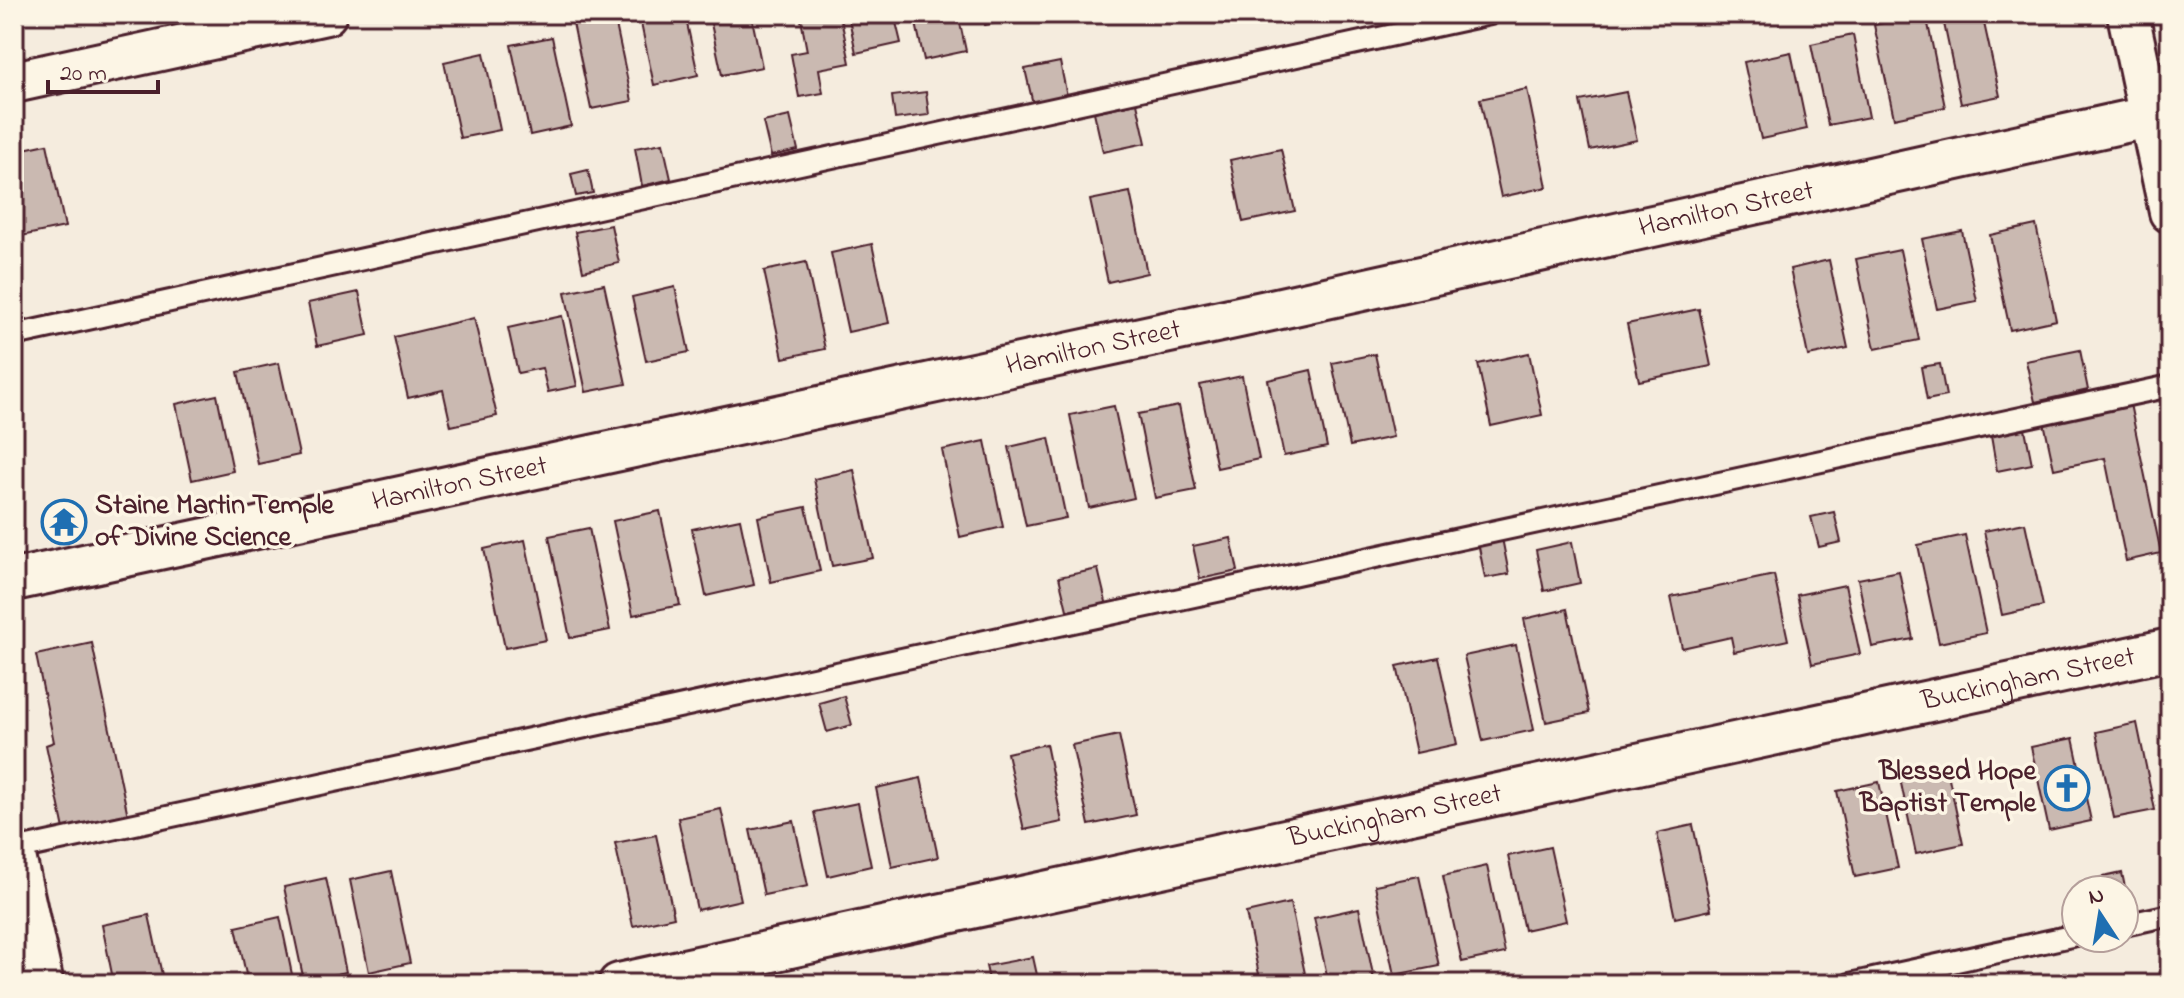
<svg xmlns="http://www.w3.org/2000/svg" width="2184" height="998" viewBox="0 0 2184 998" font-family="'Indie Flower',sans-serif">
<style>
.building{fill:#cab9b1;stroke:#4a1f2b;stroke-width:2}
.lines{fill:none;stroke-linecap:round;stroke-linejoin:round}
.lane-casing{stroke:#4a1f2b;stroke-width:26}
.street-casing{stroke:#4a1f2b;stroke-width:46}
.lane{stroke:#fcf5e5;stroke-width:20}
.street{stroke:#fcf5e5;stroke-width:40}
.labels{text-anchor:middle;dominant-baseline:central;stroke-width:7;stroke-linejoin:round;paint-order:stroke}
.street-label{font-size:28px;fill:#4a1f2b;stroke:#fcf5e5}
.poi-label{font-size:28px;font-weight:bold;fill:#4a1f2b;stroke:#fcf5e5;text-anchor:start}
</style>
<rect width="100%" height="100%" fill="#f5ecde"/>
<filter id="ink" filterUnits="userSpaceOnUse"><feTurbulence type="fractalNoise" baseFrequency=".0125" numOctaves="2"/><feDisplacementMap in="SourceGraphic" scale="16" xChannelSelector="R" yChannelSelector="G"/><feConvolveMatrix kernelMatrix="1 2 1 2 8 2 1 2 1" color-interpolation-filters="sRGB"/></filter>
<g filter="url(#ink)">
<path class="building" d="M639,14H685L698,75L654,85Z
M709,14H751L762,67L722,75Z
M800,14H840L850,63L819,69L823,93L799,97L791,54L807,51Z
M848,14H894L901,43L856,53Z
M914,14H958L966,51L924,60Z
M983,14H1030L1031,15L985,25Z
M1926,14L1945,107L1894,118L1874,25Z
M1942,14H1982L2000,96L1961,104Z
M614,15L632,101L591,109L573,23Z
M1853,35L1869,117L1828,125L1811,44Z
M552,37L571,126L530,135L511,45Z
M1791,52L1807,129L1761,139L1744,62Z
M484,53L500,130L460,138L444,62Z
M1060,62L1067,96L1033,104L1025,69Z
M1527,89L1547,187L1501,197L1480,99Z
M926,92L929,115L895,119L892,96Z
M1626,92L1637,140L1590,150L1580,101Z
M1137,103L1146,143L1103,152L1094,112Z
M790,116L798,150L771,156L763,122Z
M663,143L671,179L642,186L635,148Z
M47,144L65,227L21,236L14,201V151Z
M1281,149L1295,211L1243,222L1230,160Z
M588,170L593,193L576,196L571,174Z
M1130,192L1147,273L1108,282L1090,200Z
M611,225L619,263L583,271L575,232Z
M2036,225L2056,320L2010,330L1990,235Z
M1962,231L1977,301L1937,309L1922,239Z
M872,244L889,323L848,332L831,253Z
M1900,250L1919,340L1875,349L1856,259Z
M1829,260L1848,348L1808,356L1790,269Z
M806,262L825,349L783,358L764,271Z
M604,284L626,384L586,392L565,292Z
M675,287L689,352L646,361L632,297Z
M359,292L368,335L317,346L308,303Z
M1699,309L1711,366L1639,381L1627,324Z
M562,316L577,386L548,392L542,368L518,373L508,328Z
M474,318L497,416L451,426L443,390L408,398L394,337Z
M2080,350L2088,390L2035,402L2026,361Z
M1529,353L1542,415L1491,426L1478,364Z
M1375,354L1393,437L1350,446L1332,363Z
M279,363L299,455L258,464L238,372Z
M1940,364L1946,396L1927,400L1921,367Z
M1311,370L1327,447L1284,456L1268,380Z
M1242,376L1259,459L1217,468L1200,385Z
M217,395L233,471L192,480L176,404Z
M2130,404L2161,553L2126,561L2105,458L2054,469L2044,422Z
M1114,406L1134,498L1089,508L1070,415Z
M1179,406L1196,490L1155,498L1138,414Z
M2025,429L2032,464L1997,471L1991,436Z
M1049,438L1066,518L1026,526L1009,447Z
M985,441L1003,527L960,537L942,450Z
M854,470L873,558L832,566L814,479Z
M806,507L820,571L771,582L758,517Z
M660,511L680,605L633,615L613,521Z
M1834,512L1841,542L1819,547L1811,517Z
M740,519L754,585L706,596L692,529Z
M2025,523L2043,606L2002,615L1984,531Z
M589,528L610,630L570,638L549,536Z
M1965,535L1986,633L1939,643L1918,545Z
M1231,538L1238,571L1200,579L1193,546Z
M1502,538L1509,574L1485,578L1478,542Z
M525,540L546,640L505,648L484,549Z
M1572,542L1580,583L1544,591L1536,550Z
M1098,569L1107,606L1068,614L1059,577Z
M1899,571L1913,639L1872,647L1858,579Z
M1774,575L1788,640L1734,652L1731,637L1682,648L1671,597Z
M1845,585L1860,654L1812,664L1797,595Z
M1567,609L1589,713L1546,722L1524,619Z
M92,643L128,816L64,829L46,745L54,742L36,655Z
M1516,645L1534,730L1483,741L1464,656Z
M1438,657L1457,744L1416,753L1397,666Z
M844,696L852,725L827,732L819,703Z
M2137,723L2155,810L2114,818L2096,732Z
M1119,735L1136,815L1089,825L1072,745Z
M2073,738L2091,821L2049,830L2031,747Z
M1046,744L1062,822L1024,830L1007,753Z
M1946,764L1963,844L1916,854L1899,774Z
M921,778L938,857L892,867L876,788Z
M1879,782L1898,868L1855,877L1837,791Z
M858,803L871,866L828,876L814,812Z
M721,809L741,900L697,910L678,818Z
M794,821L808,886L764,895L750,830Z
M1693,825L1711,910L1675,918L1657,833Z
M656,835L674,917L633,926L615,843Z
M1550,847L1566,921L1524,930L1508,856Z
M1487,866L1505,953L1462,962L1443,876Z
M391,871L410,963L369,972L350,880Z
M2122,873L2131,916L2124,917V890H2082L2080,882Z
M1419,876L1439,966L1394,975L1375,885Z
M326,878L346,972L304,981L284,887Z
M1290,903L1307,983L1261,984L1246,913Z
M1359,908L1375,984H1329L1314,918Z
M149,915L164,984H114L102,925Z
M280,917L294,984H248L236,927Z
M1033,957L1039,984H990L986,966Z"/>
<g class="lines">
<g class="lane-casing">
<path id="lane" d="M14,335L1490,14
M14,850L2170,386
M2124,925L2170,915
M1850,984L2076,935"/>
</g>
<g class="street-casing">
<g id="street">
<path d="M2128,14L2170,212"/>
<path d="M14,82L326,14"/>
<path id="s1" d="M14,580L1267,311L2170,112"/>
<path d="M14,852L43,984"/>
<path id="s2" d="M619,984L2170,649"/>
</g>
</g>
<use href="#lane" class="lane"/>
<use href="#street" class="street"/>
</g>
</g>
<defs>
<g id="temple-ring" transform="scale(2.3)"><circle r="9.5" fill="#fcf5e5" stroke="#1f6fb2" stroke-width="1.5"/><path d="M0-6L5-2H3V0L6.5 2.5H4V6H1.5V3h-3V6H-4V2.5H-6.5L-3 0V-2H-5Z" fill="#1f6fb2"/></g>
<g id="church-ring" transform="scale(2.3)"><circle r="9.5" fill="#fcf5e5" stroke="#1f6fb2" stroke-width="1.5"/><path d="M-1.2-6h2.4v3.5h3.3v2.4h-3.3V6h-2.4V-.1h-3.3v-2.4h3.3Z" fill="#1f6fb2"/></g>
</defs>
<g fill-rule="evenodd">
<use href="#temple-ring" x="64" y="522"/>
<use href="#church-ring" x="2067" y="788"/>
</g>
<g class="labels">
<g class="street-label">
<text stroke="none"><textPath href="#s1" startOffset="1752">Hamilton Street</textPath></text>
<text stroke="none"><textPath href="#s1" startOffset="1104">Hamilton Street</textPath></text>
<text stroke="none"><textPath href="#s1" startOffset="456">Hamilton Street</textPath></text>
<text stroke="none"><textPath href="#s2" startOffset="1442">Buckingham Street</textPath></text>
<text stroke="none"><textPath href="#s2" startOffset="794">Buckingham Street</textPath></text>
</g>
<g class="poi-label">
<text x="95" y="506">Staine Martin Temple<tspan x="95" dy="32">of Divine Science</tspan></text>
<text x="2036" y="772" text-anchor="end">Blessed Hope<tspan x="2036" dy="32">Baptist Temple</tspan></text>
</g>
</g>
<rect width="2184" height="998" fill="none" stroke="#fcf5e5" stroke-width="48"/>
<rect x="24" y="24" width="2136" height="950" fill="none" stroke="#4a1f2b" stroke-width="3" filter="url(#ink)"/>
<g transform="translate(2100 914) rotate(348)"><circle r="38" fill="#fcf5e5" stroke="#b59f9b" stroke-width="2"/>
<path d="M0-6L14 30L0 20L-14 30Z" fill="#1f6fb2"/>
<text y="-12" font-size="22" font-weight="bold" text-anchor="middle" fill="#4a1f2b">N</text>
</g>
<path d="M48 80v12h110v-12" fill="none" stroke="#4a1f2b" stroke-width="4"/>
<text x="60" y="80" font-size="24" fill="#4a1f2b" stroke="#fcf5e5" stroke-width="6" paint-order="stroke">20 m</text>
</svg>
